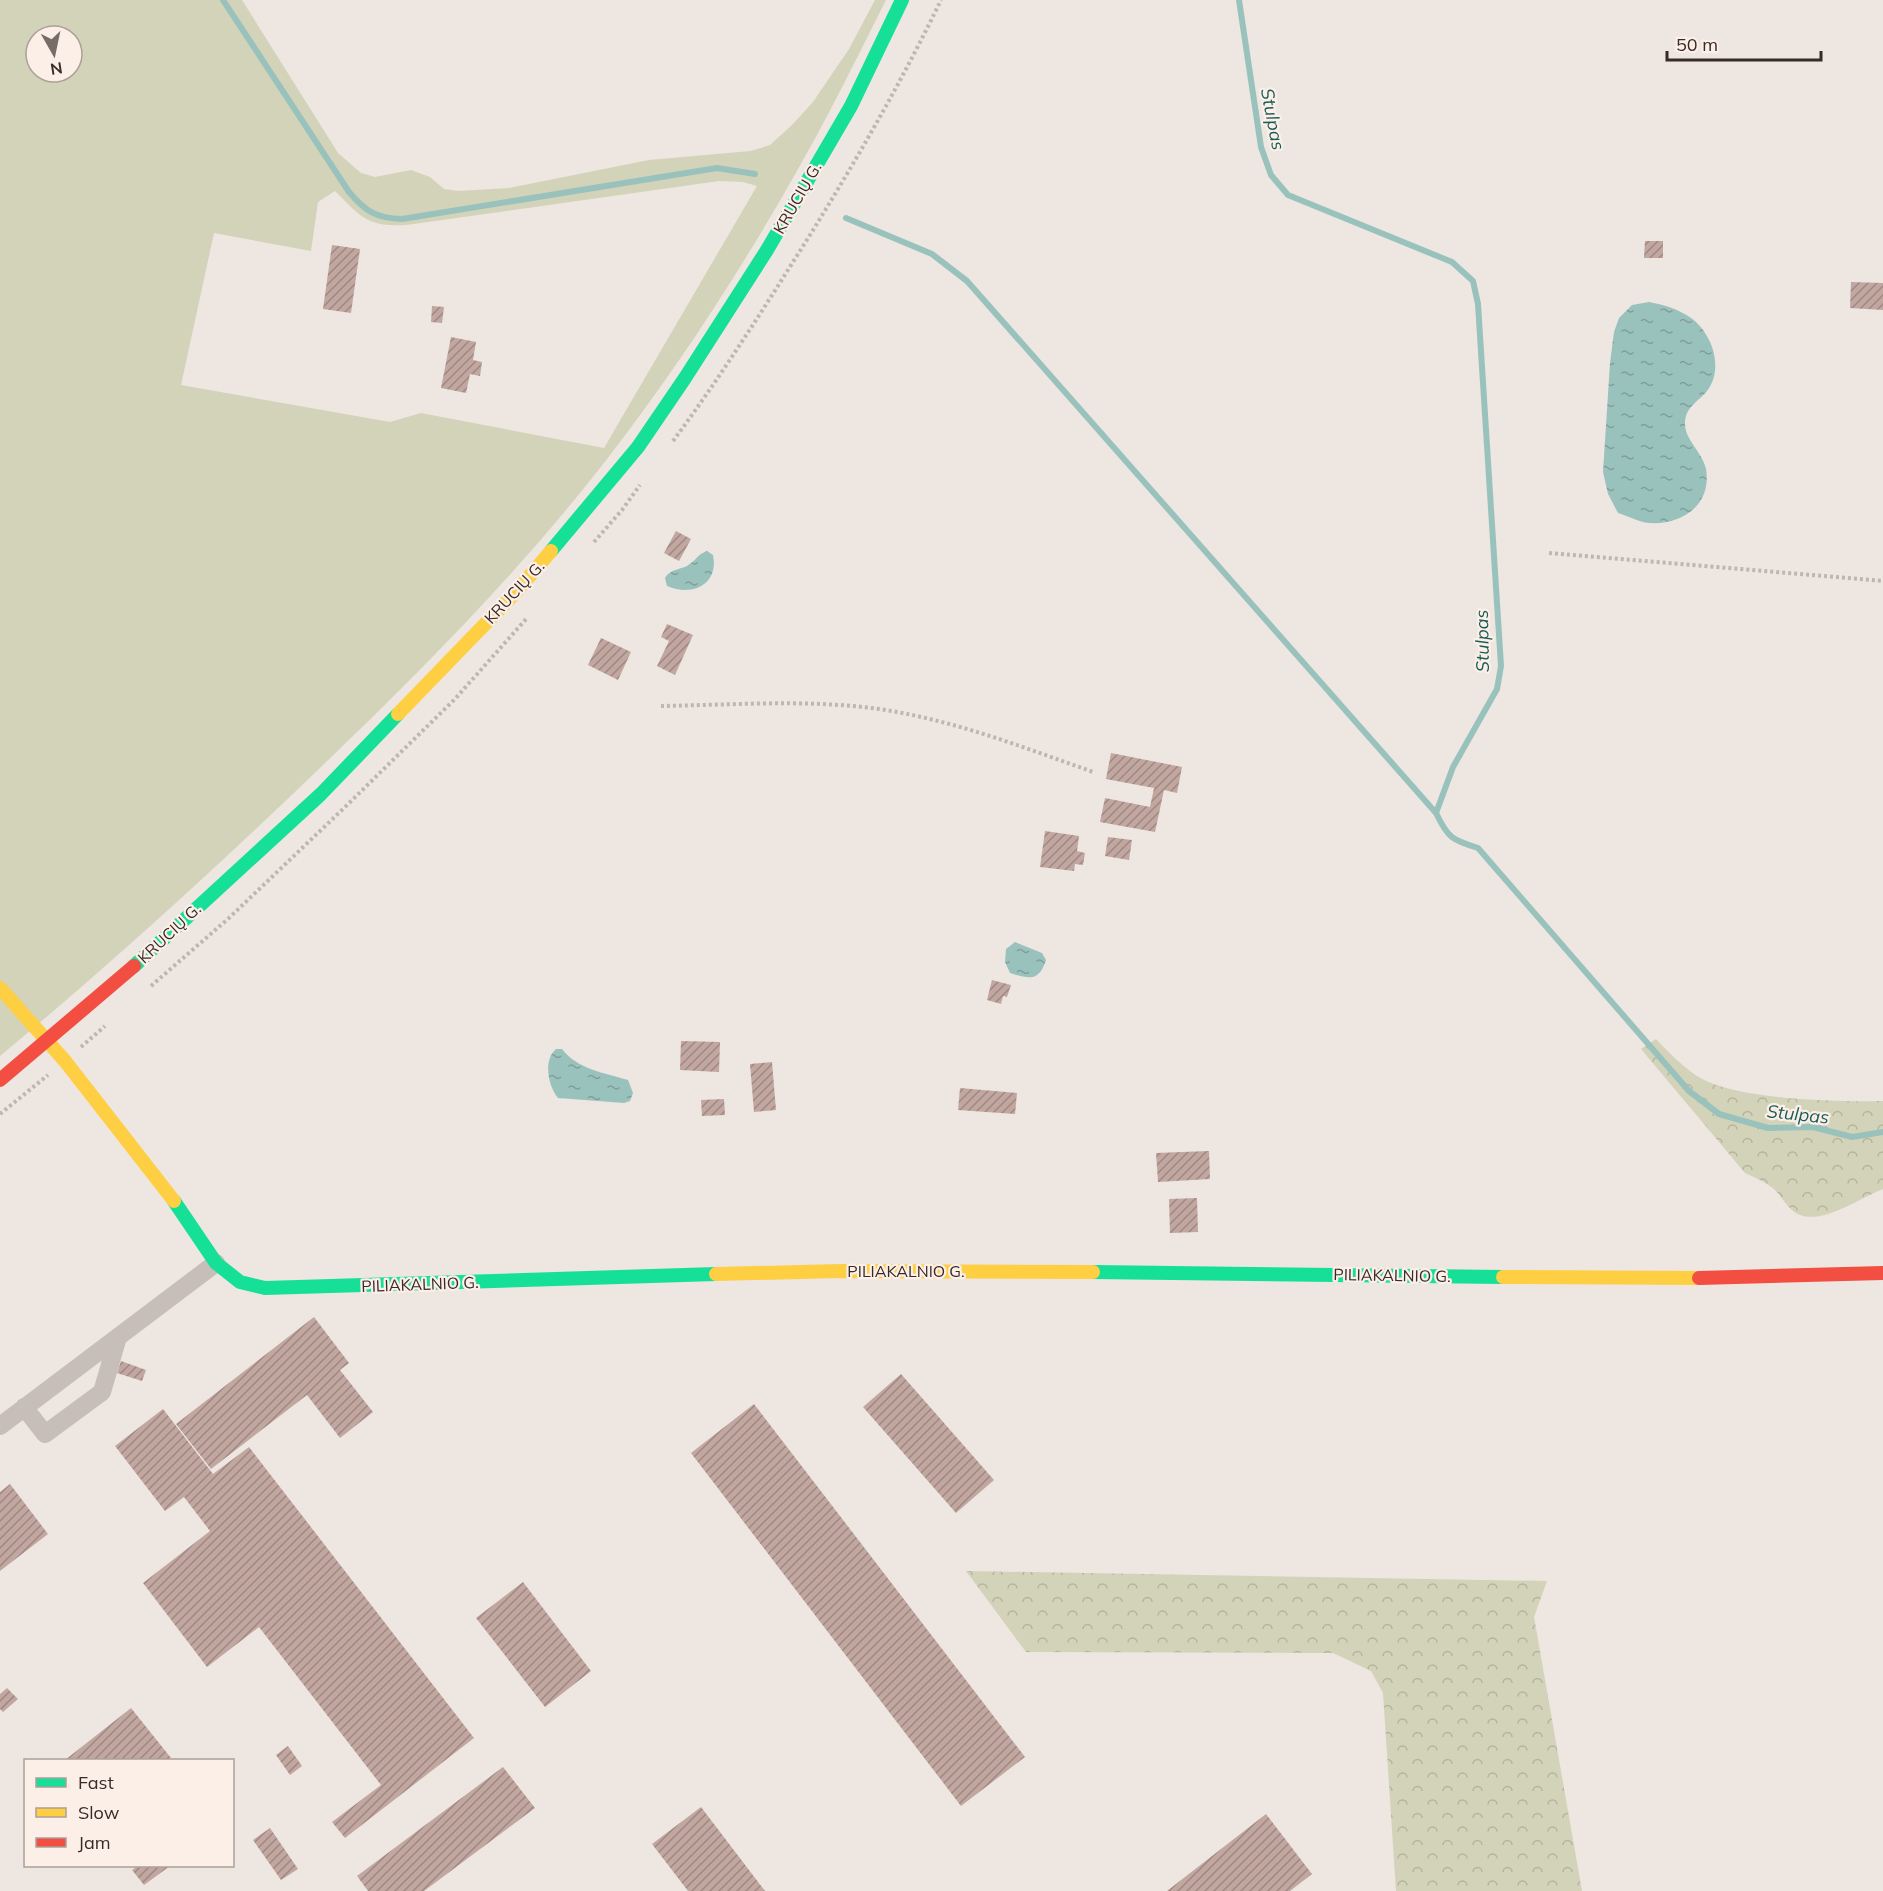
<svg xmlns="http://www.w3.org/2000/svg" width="1883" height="1891" viewBox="0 0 1883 1891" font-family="Mulish,sans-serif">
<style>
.green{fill:#d2d3b9;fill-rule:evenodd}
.forest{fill:url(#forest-crowns)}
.water{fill:url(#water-ripples)}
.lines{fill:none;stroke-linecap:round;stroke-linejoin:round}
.stream{stroke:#9ac2bd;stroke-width:6}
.building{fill:url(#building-hatch)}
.path{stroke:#bfb6b2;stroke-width:4;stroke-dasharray:3 3;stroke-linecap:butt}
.street{stroke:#c7beb9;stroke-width:18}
.fast{stroke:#16e098;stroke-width:14}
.slow{stroke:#ffcf43;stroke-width:14}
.jam{stroke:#f24e42;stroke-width:14}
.labels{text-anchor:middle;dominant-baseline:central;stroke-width:4.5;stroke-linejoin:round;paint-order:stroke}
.street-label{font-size:16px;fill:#382a27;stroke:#fbefe7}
.water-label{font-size:18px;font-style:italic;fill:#1a5c58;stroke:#fbefe7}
</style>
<defs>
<pattern id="forest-crowns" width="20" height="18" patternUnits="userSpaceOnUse" patternTransform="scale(1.5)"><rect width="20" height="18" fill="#d2d3b9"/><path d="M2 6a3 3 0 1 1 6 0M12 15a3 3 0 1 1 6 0" fill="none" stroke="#b5b59f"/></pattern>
<pattern id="water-ripples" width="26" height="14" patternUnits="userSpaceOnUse" patternTransform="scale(1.5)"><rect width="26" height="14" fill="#9ac2bd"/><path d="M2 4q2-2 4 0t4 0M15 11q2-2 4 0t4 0" fill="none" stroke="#7f9e9a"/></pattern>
<pattern id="building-hatch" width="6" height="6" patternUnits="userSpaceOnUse" patternTransform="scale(1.5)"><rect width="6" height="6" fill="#c2a7a1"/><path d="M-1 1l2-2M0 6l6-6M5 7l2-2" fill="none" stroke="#9f8883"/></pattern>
</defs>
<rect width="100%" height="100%" fill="#ede6e1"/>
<path class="green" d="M0,0H242L338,153L361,173L375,177L411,170L430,177L444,189L458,191L509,188L649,160L751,151L770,145L792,125L813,102L849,49L875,0H886C866,39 847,79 826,118C763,236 689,353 607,459C521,570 423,669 322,766C218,866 111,964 0,1056ZM36,36H72V72H36ZM719,181L743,182L757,186L604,448L421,413L390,422L181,385L214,233L311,251L318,202L335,191C361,217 367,227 406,225Z"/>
<path class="forest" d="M1656,1039C1668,1052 1682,1066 1697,1076C1734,1100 1838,1102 1883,1101V1189C1859,1198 1815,1231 1792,1210C1786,1205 1782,1198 1777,1192C1768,1183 1756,1178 1745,1173L1641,1049Z
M966,1571L1547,1581L1534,1617L1582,1891H1396L1383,1693L1371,1671L1333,1653L1026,1652Z"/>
<path class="water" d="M1649,302C1665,305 1678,309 1691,318C1713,334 1724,369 1707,391C1697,403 1685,407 1685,424C1685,440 1703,453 1706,469C1712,506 1681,525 1649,523C1639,522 1628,516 1618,513L1608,494L1603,472L1610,363L1614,332L1619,318L1632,305Z
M707,551L713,555C719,585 692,597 667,586L665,578C672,567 682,571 691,563C699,557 697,555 707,551Z
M1015,942L1042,953L1046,960C1039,982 1029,979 1010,973L1005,962L1006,949Z
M556,1049H562C577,1069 605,1073 628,1080L633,1093L630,1101L624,1103L558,1098C548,1086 543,1060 556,1049Z"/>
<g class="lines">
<path class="stream" d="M223,0L349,192C366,212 376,218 402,219L717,168L755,174
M1239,0L1261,147L1271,175L1288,195L1452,262L1473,281L1478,304L1501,666L1497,689L1453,767L1436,813C1448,838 1452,840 1478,848L1689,1091L1719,1114L1768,1128L1813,1127L1852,1137L1883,1132
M846,218L932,254L967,281L1436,813"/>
</g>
<path class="building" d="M1645,241H1663V258H1644Z
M332,245L360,249L351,313L323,309Z
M1851,282L1883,283V310L1850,308Z
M432,306L444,307L442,323L431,322Z
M451,337L476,342L473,360L482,362L480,376L470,374L466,393L441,388Z
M676,531L691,539L679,561L664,553Z
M667,624L693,635L675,675L657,666L669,641L661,637Z
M601,638L631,652L618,680L588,665Z
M1111,753L1182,767L1177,793L1164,790L1155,832L1100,822L1105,798L1150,807L1154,788L1106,779Z
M1045,831L1079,836L1077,851L1085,853L1083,865L1075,864L1074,871L1040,867Z
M1108,837L1132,840L1129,860L1105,856Z
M992,980L1011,985L1007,997L1003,996L1001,1004L987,1000Z
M681,1041L720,1042L719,1072L680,1070Z
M772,1062L776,1110L754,1112L750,1064Z
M960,1088L1017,1093L1015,1114L958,1110Z
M724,1099L725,1115L702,1116L701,1100Z
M1209,1151L1210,1179L1158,1182L1156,1153Z
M1197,1198L1198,1232L1170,1233L1169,1199Z
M314,1317L349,1363L340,1370L373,1412L340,1438L307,1395L211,1469L176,1424Z
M121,1361L146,1370L142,1381L117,1373Z
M901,1374L994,1480L956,1513L863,1407Z
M754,1404L1025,1757L961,1806L691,1453Z
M163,1409L213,1474L249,1447L474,1738L345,1838L332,1822L381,1785L259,1627L207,1667L143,1583L210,1531L184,1497L165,1511L115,1446Z
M10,1484L48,1534L0,1571V1492Z
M523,1582L591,1671L545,1707L476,1618Z
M7,1688L18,1699L3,1712L0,1709V1694Z
M131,1708L171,1758L167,1760H65Z
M288,1746L302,1766L290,1775L276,1755Z
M503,1767L535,1808L424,1891H368L357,1876Z
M701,1807L765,1891H688L652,1844Z
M1266,1814L1312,1874L1290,1891H1167Z
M270,1828L298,1869L281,1880L253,1840Z
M138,1866H170L144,1885L132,1870Z"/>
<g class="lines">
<path class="path" d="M673,441C722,375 766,305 810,235C857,159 902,81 941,0
M594,542L622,510L640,485
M1549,553L1883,581
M661,706C733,705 807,699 879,709C953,720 1023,747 1093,772
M151,986L229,918L343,809L455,699L527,618
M81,1047L105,1026
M0,1114L48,1075"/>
<path class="street" d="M24,1407L45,1434L102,1392L118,1337
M0,1426L216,1263"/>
<path class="fast" d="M551,551L638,447L685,378L767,250L851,106L902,0
M134,966L321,794L398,714
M174,1201L216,1263L240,1282L265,1288L716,1274
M1093,1272L1503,1277"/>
<path class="slow" d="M398,714L516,592L551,551
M0,988L65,1061L174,1201
M716,1274L840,1271L1093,1272
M1503,1277L1699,1278"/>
<path class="jam" d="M0,1080L134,966
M1699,1278L1883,1273"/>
</g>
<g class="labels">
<g class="street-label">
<text transform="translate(797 198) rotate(-60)">KRUCIŲ G.</text>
<text transform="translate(514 592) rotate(-47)">KRUCIŲ G.</text>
<text transform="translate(169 933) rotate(-43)">KRUCIŲ G.</text>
<text x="906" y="1271">PILIAKALNIO G.</text>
<text transform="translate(1392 1275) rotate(1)">PILIAKALNIO G.</text>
<text transform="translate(420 1284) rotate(-2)">PILIAKALNIO G.</text>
</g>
<g class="water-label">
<text transform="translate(1273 119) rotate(79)">Stulpas</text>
<text transform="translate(1482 641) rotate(-91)">Stulpas</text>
<text transform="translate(1798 1114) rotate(6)">Stulpas</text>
</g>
</g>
<rect x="24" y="1759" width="210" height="108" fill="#fbefe7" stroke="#ada09a" stroke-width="1.5"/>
<rect x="36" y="1778" width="30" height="9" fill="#16e098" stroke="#ada09a" stroke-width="1.5"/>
<text x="78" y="1789" font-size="18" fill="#382a27">Fast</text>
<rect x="36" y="1808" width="30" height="9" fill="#ffcf43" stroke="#ada09a" stroke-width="1.5"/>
<text x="78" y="1819" font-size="18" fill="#382a27">Slow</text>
<rect x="36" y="1838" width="30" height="9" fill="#f24e42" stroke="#ada09a" stroke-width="1.5"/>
<text x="78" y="1849" font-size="18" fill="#382a27">Jam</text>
<g transform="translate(54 54) rotate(171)"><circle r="28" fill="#fbefe7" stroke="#ada09a" stroke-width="1.5"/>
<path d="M0-4.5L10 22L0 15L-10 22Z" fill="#776c68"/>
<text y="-9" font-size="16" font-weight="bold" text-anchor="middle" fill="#382a27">N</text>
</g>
<path d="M1667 51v9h154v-9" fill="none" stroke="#382a27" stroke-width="3"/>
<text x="1676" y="51" font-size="18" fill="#382a27" stroke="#fbefe7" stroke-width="4.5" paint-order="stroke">50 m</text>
</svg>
